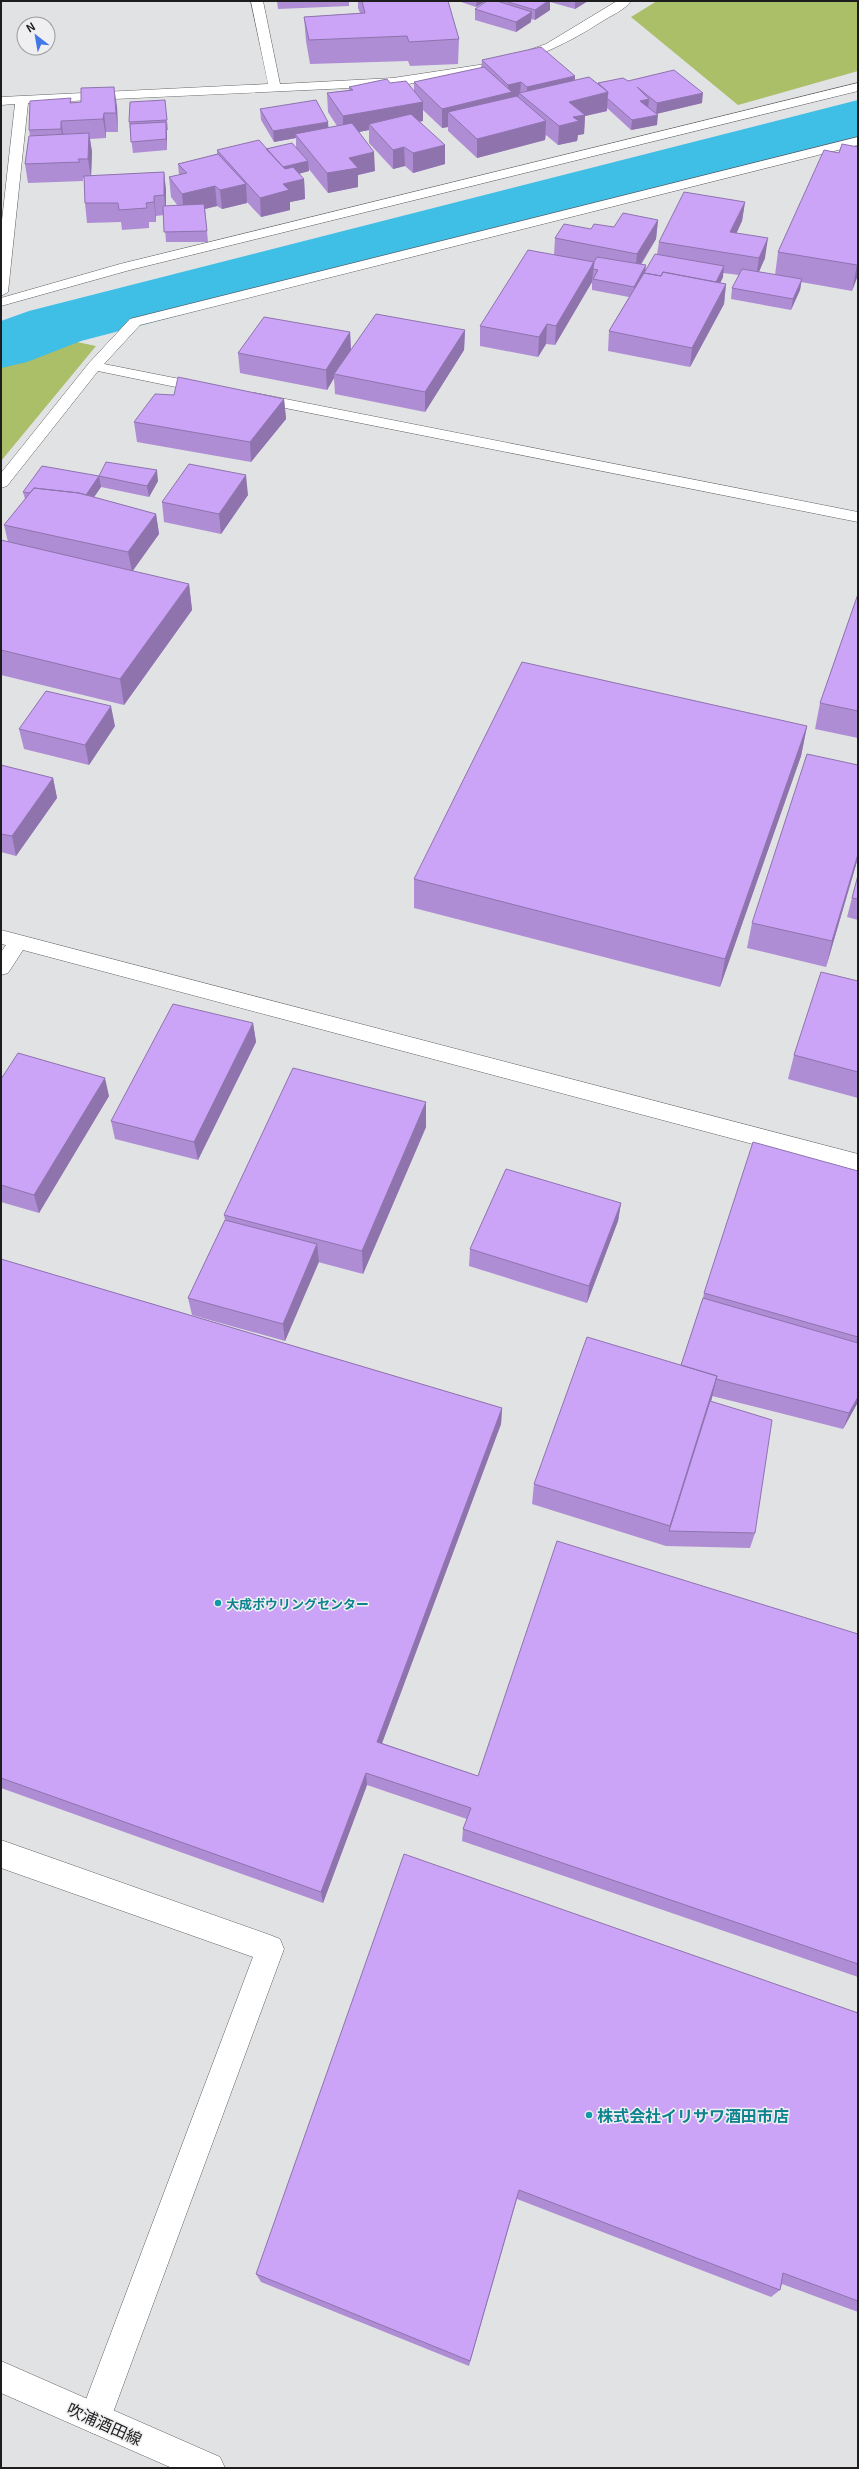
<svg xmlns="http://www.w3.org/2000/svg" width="859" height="2469" viewBox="0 0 859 2469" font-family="Georgia,'Noto Sans JP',serif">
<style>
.green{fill:#abbe68}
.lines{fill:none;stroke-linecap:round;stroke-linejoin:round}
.river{fill:#3fbee6;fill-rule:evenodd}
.minor-casing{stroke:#606062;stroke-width:1}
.major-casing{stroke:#606062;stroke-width:1}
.minor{fill:#fff;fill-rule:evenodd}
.major{fill:#fff;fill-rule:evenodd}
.wall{fill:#af8dd4}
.shaded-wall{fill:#8e73ad}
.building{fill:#cba4f7;stroke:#8e73ad}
.culture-dot{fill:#0f9aa8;stroke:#efeff1;stroke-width:1.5}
.labels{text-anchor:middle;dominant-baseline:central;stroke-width:3;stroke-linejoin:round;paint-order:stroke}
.culture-label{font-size:13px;font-weight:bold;fill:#0d838f;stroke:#efeff1;text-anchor:start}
.near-culture-label{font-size:16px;font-weight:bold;fill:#0d838f;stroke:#efeff1;text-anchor:start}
.near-street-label{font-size:16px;fill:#1d1d1d;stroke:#efeff1}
</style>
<rect width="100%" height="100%" fill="#e1e2e4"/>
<path class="green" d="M657,1H858V71L738,105L631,17Z
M61,331L72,341L96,346L1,461V353Z"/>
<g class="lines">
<path class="river" d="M858,100V138L81,341L27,362L1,368V321L29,311Z"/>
<g class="minor-casing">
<path id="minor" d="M251,1H263L280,84L393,78L492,63L546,44L617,1H631C625,10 610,16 601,22C530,68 475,75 393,86L28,103L8,292L1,296V229L15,104L1,105V97L268,84Z
M858,83V91L130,270L1,306V298L120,264Z
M858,137V145L140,325L104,364L210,385L213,388L210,391L205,393L98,371L7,486L1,488V473L89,363L130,319Z
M255,393L858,512V522L250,401L247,398Z
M1,930L858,1154V1172L23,950L8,973L1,975V952L6,945L1,944Z
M1,1840L270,1935L280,1939L284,1949L111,2418L106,2429L95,2434L84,2429L79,2418L253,1957L1,1868Z"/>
</g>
<g class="major-casing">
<path id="major" d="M1,2361L220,2457L225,2468H172L1,2393Z"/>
</g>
<use href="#minor" class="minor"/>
<use href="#major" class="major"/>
</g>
<path class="wall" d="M277,1H349V6L278,9Z
M358,1H448L459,39L458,64L410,66L408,61L310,64L306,41L304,17L360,13L358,8Z
M458,1H486L476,7Z
M487,1H588L575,9L550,2V10L535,20L531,19V22L516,32L475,20V9Z
M482,60L575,76V80L598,83L628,81L702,103L656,114L657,125L631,130L607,108V111L585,116L584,134L578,135L577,141L558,145L546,135L545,140L477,158L448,131V127L442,128L423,110V121L419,122L445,145V164L413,173L405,166L393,169L369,143V130L359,132L375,171L358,175V187L328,193L308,168L309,171L299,174L304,179L305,199L290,202V210L261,217L247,202V203L222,209L217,206L205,209L208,242H166L164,215L156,216V222H149V228L122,230L121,222L87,223L85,203L84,178H83V181L28,183L25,164L30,136L29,130L71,98V103L117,106L118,132H106V138L90,139L92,152L91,176L164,172L166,191V206H178L171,197L169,177L179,175L178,164L217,154V150L296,147V138L274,142L261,120L260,109L328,128L337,126L328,112L327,93L349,90V87L390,83L414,91V82L481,68Z
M165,100L168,130H166L167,150L133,153L129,122Z
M842,144L858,275L852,291L801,282L800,290L791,310L731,299L732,288L739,275L723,273V277L720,283L726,284L724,304L690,367L608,351L609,331L629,297L592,290V280V282L555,345L546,344L538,357L480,346V326L554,255L555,238L591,229L614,227L658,220L656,239L641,265L645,271L657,254L659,242L745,202L742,221L736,233L765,258L759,272L775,275L778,252L839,153Z
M465,330L464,350L425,412L335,394L334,378L327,390L240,373L238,353L350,332L351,350Z
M174,395L284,399L286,419L251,462L137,442L134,422Z
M99,476L158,481L149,497L101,487L94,497L156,514L159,534L132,571L189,584L192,610L124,705L1,675V540L8,542L4,525L25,499L23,492Z
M248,495L221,534L164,522L162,502Z
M858,594V738L815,729L820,703Z
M115,726L89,765L24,749L19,729Z
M807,726L801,756L720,987L414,908V879Z
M1,765L53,778L57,798L16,856L1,852Z
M858,858L826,967L747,948L752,923Z
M858,875V920L847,917Z
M858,981V1098L788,1079L794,1055Z
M253,1023L256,1042L198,1160L115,1139L111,1121Z
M1,1079L109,1096L39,1213L1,1202Z
M426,1102V1127L363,1274L318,1262L285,1341L192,1315L188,1298L225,1220L224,1215Z
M858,1171V1402L843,1429L712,1396L711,1401L755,1533L750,1548L666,1546L532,1504L534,1484L681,1365L703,1298L704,1293Z
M621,1203L618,1221L587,1303L469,1266L470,1249Z
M1,1259L502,1408L501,1424L382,1743L478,1776L858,1634V1977L462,1841L463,1829L467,1819L367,1785L323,1903L1,1788Z
M858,2013V2312L782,2284L780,2290L771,2297L517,2199L469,2366L261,2282L256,2274Z"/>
<path class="shaded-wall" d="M477,1H486L476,7Z
M548,1H550V10L535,20V10Z
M575,1H588L575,9Z
M532,12L531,22L516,32V22Z
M575,76L574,95L526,99L527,87Z
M521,82L520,94L519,93L518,101L448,112V127L442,128V109L508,93V85Z
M114,87L117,106L118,132L116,113Z
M608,92L607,111L585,116L584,134L578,135L577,141L558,145L559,126L569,102Z
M703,93L702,103L656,114L657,103Z
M649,99L648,109L640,101Z
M423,102V121L374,129L369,124V130L343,135V116Z
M104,113L106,132V138L103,119Z
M658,115L657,125L631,130L632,120Z
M61,121L64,140V148L61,129Z
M546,121L545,140L477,158V139Z
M166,122L167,133V150L166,139Z
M328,122L329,133L295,134L296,138L274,142L273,131Z
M89,133L92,152L91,178L88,159Z
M445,145V164L413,173V153Z
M404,147L405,166L393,169V150Z
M374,152L375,171L358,175V187L328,193L327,173L349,158Z
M308,161L309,171L278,179V168Z
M164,172L166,191V215L164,195Z
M304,179L305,199L290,202V210L261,217L260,198L283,184Z
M246,184L247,203L222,209L220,190Z
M215,186L217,206L184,214L182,194Z
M154,196L156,216V222L154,202Z
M745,202L742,221L728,252L730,232Z
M658,220L656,239L635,273L637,254Z
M768,238L765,258L756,278L759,258Z
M594,262L592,282L555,345L556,326Z
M858,262V275L852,291L857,265Z
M646,265L645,275L633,298L634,287Z
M724,266L723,277L713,298L714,287Z
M802,279L800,290L791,310L793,299Z
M726,284L724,304L690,367L692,348Z
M547,324L546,344L538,357L539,337Z
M465,330L464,350L425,412V392Z
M350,332L351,352L334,374V378L327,390L326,370Z
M284,399L286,419L251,462L250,442Z
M157,470L158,481L149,497L147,486Z
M246,475L248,495L221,534L219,514Z
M99,476L101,487L83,513L81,502Z
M156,514L159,534L132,572L128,552Z
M189,584L192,610L124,705L120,679Z
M111,706L115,726L89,765L85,745Z
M807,726L801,756L720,987L725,959Z
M53,778L57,798L16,856L12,836Z
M858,854V858L826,967L832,941Z
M253,1023L256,1042L198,1160L194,1142Z
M105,1078L109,1096L39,1213L34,1195Z
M426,1102V1127L363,1274L362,1251Z
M621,1203L618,1221L587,1303L589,1286Z
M317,1244L319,1262L285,1341L283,1324Z
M717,1376L712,1398L670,1531H669Z
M858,1397V1402L843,1429L849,1413Z
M502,1408L501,1424L378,1754L377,1742Z
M366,1773L367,1785L323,1903L321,1892Z"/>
<path class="building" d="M362,1H448L459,39L409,42L407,36L309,40L304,17L365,13Z
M487,1H497L532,12L516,22L475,9Z
M505,1H548L535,10Z
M541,47L575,76L527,87L521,82L508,85L482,60Z
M484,67L512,92L442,109L414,82Z
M674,70L703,93L657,103L637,87L649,99L640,101L658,115L632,120L607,98L608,92L598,83L623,78L628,81Z
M589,77L608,92L569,102L585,115L573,117L579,121L559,126L519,93Z
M387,79L390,83L406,81L423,102L343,116L327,93L353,90L349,87Z
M114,87L116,113H104L103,119L61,121V129L29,130L30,101L71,98L70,103L81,102V88Z
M517,96L546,121L477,139L448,112Z
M165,100L167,120L129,122L130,102Z
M316,100L328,122L273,131L260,109Z
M411,114L445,145L413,153L404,147L393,150L369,124Z
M166,122V139L131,142L130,124Z
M352,123L374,152L349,158L358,168L327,173L295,134Z
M89,133L88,159H78L80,162L25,164L29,136Z
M259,140L285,169L293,167L304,179L283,184L289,190L260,198L217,150Z
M292,143L308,161L283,167L266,149Z
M842,144L858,147V262L857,265L778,252L824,150L839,153Z
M218,154L246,184L220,190L215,186L182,194L169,177L187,173L178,164Z
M164,172V195L154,196V202L146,203L147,208L119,210L118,203H85L84,176Z
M684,192L745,202L730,232L768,238L759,258L659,242Z
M204,204L207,231L164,232L163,206Z
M623,213L658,220L637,254L555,238L564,224L591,229L594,224L614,227Z
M528,250L594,262L556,326L547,324L539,337L480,326Z
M655,254L724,266L716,282L663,272L661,276L644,273Z
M597,257L646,265L634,287L593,279L598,270L593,269L594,262L592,265Z
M742,269L802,279L793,299L732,288Z
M663,272L726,284L692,348L609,331L644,273L661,276Z
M376,314L465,330L425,392L334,374Z
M264,317L350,332L326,370L238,353Z
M178,377L284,399L250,442L134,422L155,394L174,395Z
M106,462L157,470L147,486L99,476Z
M189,464L246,475L219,514L162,502Z
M42,466L99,476L86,495L79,493L34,488L30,493L23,492Z
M34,488L79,493L156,514L128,552L4,525Z
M1,540L189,584L120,679L1,650Z
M858,594V711L820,703Z
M522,662L807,726L725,959L414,879Z
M46,691L111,706L85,745L19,729Z
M807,754L858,765V854L832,941L752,923Z
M1,765L53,778L12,836L1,834Z
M858,875V899L852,898Z
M821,972L858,981V1072L794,1055Z
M173,1004L253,1023L194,1142L111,1121Z
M18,1053L105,1078L34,1195L1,1185V1079Z
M293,1068L426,1102L362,1251L224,1215Z
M753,1142L858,1171V1337L704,1293Z
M506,1169L621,1203L589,1286L470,1249Z
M225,1220L317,1244L283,1324L188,1298Z
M1,1259L502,1408L377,1742L478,1776L557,1541L858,1634V1964L463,1829L471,1808L366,1773L321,1892L1,1778Z
M703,1298L858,1343V1397L849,1413L716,1379L717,1376L681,1365Z
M587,1337L717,1376L670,1526L534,1484Z
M710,1401L772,1420L755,1533L669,1531Z
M404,1854L858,2013V2301L783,2273L780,2290L519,2190L470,2361L256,2274Z"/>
<g class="culture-dot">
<circle cx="218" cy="1603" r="4"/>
<circle cx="589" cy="2115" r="4"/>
</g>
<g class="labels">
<g class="culture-label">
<text x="226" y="1603">大成ボウリングセンター</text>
</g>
<g class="near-culture-label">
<text x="597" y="2115">株式会社イリサワ酒田市店</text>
</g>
<g class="near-street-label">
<text transform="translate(105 2423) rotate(24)">吹浦酒田線</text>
</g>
</g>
<rect width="859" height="2469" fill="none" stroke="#1d1d1d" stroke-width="4"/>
<g transform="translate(36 36) rotate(329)"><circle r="19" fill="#efeff1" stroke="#9b9b9c"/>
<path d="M0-3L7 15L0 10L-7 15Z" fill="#4376e7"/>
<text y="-6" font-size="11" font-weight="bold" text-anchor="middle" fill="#1d1d1d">N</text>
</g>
</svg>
